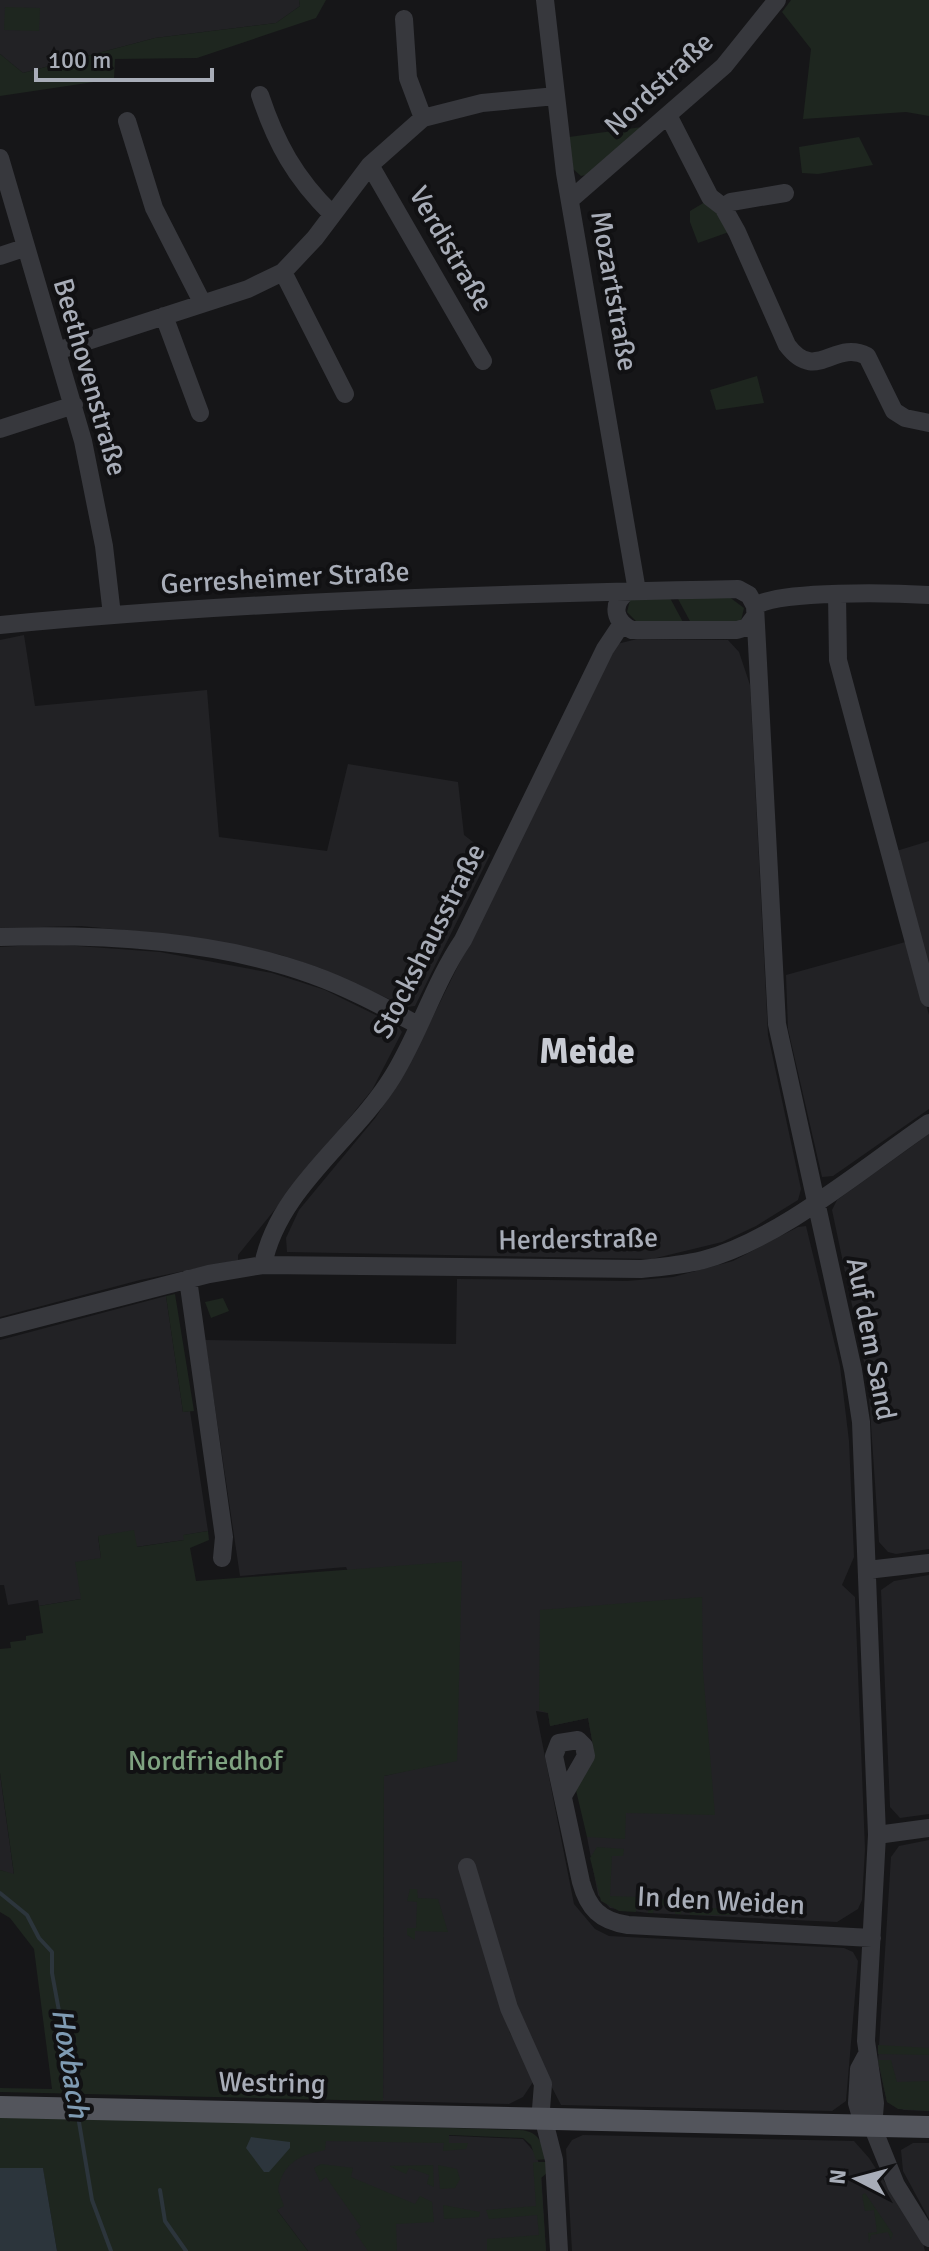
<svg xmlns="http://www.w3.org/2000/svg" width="929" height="2251" viewBox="0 0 929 2251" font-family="Signika,sans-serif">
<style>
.built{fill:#222225}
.green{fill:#1e261f}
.water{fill:#2c353c}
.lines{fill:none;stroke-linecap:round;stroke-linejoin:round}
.stream{stroke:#2c353c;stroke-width:4}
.minor{stroke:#37383d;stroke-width:18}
.major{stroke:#53555c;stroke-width:22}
.labels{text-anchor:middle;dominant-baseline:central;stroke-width:8;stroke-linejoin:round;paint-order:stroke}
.street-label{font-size:28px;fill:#a8adb8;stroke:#111113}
.park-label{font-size:28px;fill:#7fa381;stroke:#111113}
.water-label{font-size:30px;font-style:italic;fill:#7f9bb3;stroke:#111113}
.district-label{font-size:36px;font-weight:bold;fill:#c9ccd4;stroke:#111113}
</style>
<rect width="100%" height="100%" fill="#161618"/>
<path class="built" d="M0,0H299L300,6L276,23L155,38L23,73L0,54Z
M24,635L35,706L207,690L219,837L327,851L348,764L458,782L464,835L490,855L415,1006L407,1007L320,968L281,955L176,935L81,926L0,928V640Z
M637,639L728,640L739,652L750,685L768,1035L801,1189L798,1200L756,1226L722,1242L652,1259L287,1252L286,1238L299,1210L376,1117L408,1067L617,644Z
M929,841V981L893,852Z
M909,941L929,1015V1109L833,1176L822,1177L788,1029L786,975Z
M50,944L160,952L272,973L325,990L398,1026L402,1032L372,1090L238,1255V1260L140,1280L0,1317V947Z
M929,1134V1549L896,1554L888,1552L879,1542L868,1381L832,1210L837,1200Z
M806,1226L840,1366L849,1441L854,1557L842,1585L855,1597L865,1849L862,1900L858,1909L837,1922L648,1913L610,1908L598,1895L587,1837L594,1751L588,1718L550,1726L548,1713L536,1711L574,1904L595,1929L609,1936L844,1948L853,1952L858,1961L846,2101L832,2111L561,2105L526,2037L459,1869L510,2033L528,2063L533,2082L523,2097L509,2104L383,2101L384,1776L432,1765L346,1567L240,1576L205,1340L456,1344L457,1279L627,1281L673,1277L733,1261L798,1227Z
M166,1296L183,1412L190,1411L208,1531L184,1535V1540L136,1547L98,1536L101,1558L81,1599L39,1606L38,1600L8,1605L4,1585H0V1340Z
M929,1575V1814L900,1818L890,1807L881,1590L894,1581Z
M0,1774L14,1875L0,1870Z
M929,1840V2111L904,2110L887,2102L878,2062L891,1857L899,1846Z
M213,2125L523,2139L536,2154L541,2171L546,2251H308Z
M583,2135L854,2141L869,2158L922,2239L925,2251H572L566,2149L572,2140Z
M913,2143H929V2219L903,2171L901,2150Z"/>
<path class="green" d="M299,0H326L316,18L197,58L115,59L114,79L0,96V54L23,73L155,38L276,23L300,6Z
M791,0H929V116L906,112L803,119L811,49L782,12Z
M5,7L40,8L39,31L4,30Z
M642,127L592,174L581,176L573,169L569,137Z
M859,137L873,165L818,174L802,173L799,147Z
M705,202L718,213L729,232L698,243L690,222V211Z
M757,376L764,403L716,410L710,390Z
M728,596L744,608L741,621L691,623L677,597Z
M670,598L684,624L638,623L627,612L630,600Z
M175,1294L194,1411L183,1412L166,1296Z
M223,1298L229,1311L211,1318L205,1302Z
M134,1530L137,1547L184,1540L183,1535L208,1531L209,1540L190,1548L196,1581L462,1561L457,1761L384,1776L383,2101L0,2092V2088L52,2089L34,1949L10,1918L0,1912V1870L14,1874L0,1773V1649L11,1648L10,1642L26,1640V1636L43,1633L39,1606L81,1599L75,1562L101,1558L98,1536Z
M702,1597L703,1671L715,1815L626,1813L625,1839L587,1837L575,1786L594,1751L588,1718L550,1726L548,1713L539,1710L540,1610Z
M597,1847L624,1849L623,1856H612L610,1896L637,1897L636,1912L619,1911L601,1901L590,1858Z
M410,1889H417L418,1898L438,1899L448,1932L415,1931V1940L407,1935V1928H416L417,1902L407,1901Z
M649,1898L682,1900L681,1914H675L676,1906L655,1905L653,1913H648Z
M690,1907L731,1909V1915H690Z
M878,2045L929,2048V2055L878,2054Z
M878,2060H891L897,2082L929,2081V2111L898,2109L887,2102Z
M0,2114L520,2130C539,2131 542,2143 547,2159L536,2160L531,2145L523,2138L449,2135V2143H468L466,2149L443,2151L444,2143L326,2141L325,2150C299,2155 283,2163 278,2190L284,2206L277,2210L308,2251H57L43,2169L0,2168Z
M536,2162H547L548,2172L541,2178L546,2251H487V2239L539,2235L537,2215L489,2219L486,2210L536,2206L533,2163Z
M321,2164L353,2168L351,2177L415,2204L420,2196L432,2202L434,2222L396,2224L397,2251H368L355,2232L361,2227L326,2177L320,2182L314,2168Z
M433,2165L434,2187L427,2184L429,2175L409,2168L406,2174L389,2166Z
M438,2165L457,2169L460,2179L455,2188L440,2189Z
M865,2193L893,2234L891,2240L888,2232L871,2235L869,2243L868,2233L877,2232L874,2210L865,2211L862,2195Z
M443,2205L480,2212L479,2217L444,2219Z"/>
<path class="water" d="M251,2137L290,2142V2148L269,2172H264L246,2148Z
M0,2168H43L57,2251H0Z"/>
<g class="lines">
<path class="stream" d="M0,1893L27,1915L39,1938L52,1952V1973L76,2103
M78,2116L92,2200L111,2251
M160,2190L165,2221L186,2251"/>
<path class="minor" d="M545,0L565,173L637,591
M404,19L408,78L423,118
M260,95C276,143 295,178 332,214
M668,115L710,197L723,207L737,232L787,345C816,384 834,339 867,356L894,411L905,418L929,423
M127,121L154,208L202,302
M0,158L83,441L104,546L112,615
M370,165L483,361
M570,200L724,66L777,0
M723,207L731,202L785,193
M0,256L24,248
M283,272L345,394
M164,316L200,413
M57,351L248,289L283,272L315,238L370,165L423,118L482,103L556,96
M0,429L74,405
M627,592C610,605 615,622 632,630H737L747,627L755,616
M837,594L838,660L929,998
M755,606C780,590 894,593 929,595
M0,625C245,601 493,594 738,589L749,595L755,606L777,1024L853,1370L861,1422L877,1835L866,2041L875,2103L873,2128
M0,937C101,934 218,940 313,975C349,988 384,1007 418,1025
M263,1265C278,1188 354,1140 393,1076C420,1032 434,983 463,940L605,649L621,625
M188,1279L224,1537L222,1558
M0,1328L209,1274L263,1265L641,1269C662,1267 683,1265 703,1260C779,1240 863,1168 929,1123
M867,1570L929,1563
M563,1796L586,1756L584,1746L578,1740L559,1743L554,1756L581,1882C588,1908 600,1921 628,1925L872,1938
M877,1835L929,1828
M467,1867L509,2008L543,2084L541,2109L554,2160L559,2251
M866,2056L859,2069L857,2103L861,2117L873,2128L896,2185L929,2238"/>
<path class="major" d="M0,2107L929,2127"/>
</g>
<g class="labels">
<g class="street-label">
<text transform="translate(659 84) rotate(-43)">Nordstraße</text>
<text transform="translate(451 249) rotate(60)">Verdistraße</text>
<text transform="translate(614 291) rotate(80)">Mozartstraße</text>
<text transform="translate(90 377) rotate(74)">Beethovenstraße</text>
<text transform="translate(285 578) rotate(-3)">Gerresheimer Straße</text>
<text transform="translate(429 941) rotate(-63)">Stockshausstraße</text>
<text transform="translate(578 1239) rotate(-1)">Herderstraße</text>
<text transform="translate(871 1339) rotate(79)">Auf dem Sand</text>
<text transform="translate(721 1901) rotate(3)">In den Weiden</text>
<text transform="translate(272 2083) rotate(1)">Westring</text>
</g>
<g class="park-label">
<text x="205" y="1761">Nordfriedhof</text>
</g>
<g class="water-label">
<text transform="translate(70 2063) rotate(81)">Hoxbach</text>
</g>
<g class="district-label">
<text x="587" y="1051">Meide</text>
</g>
</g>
<g transform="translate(857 2179) rotate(276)" stroke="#111113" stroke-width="6" paint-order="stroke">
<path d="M0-6L14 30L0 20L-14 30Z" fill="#a8adb8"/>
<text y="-12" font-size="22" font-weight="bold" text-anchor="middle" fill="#a8adb8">N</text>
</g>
<path d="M36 68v12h176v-12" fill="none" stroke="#a8adb8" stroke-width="4"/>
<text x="48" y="68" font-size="24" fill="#a8adb8" stroke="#111113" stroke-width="6" paint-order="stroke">100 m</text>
</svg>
